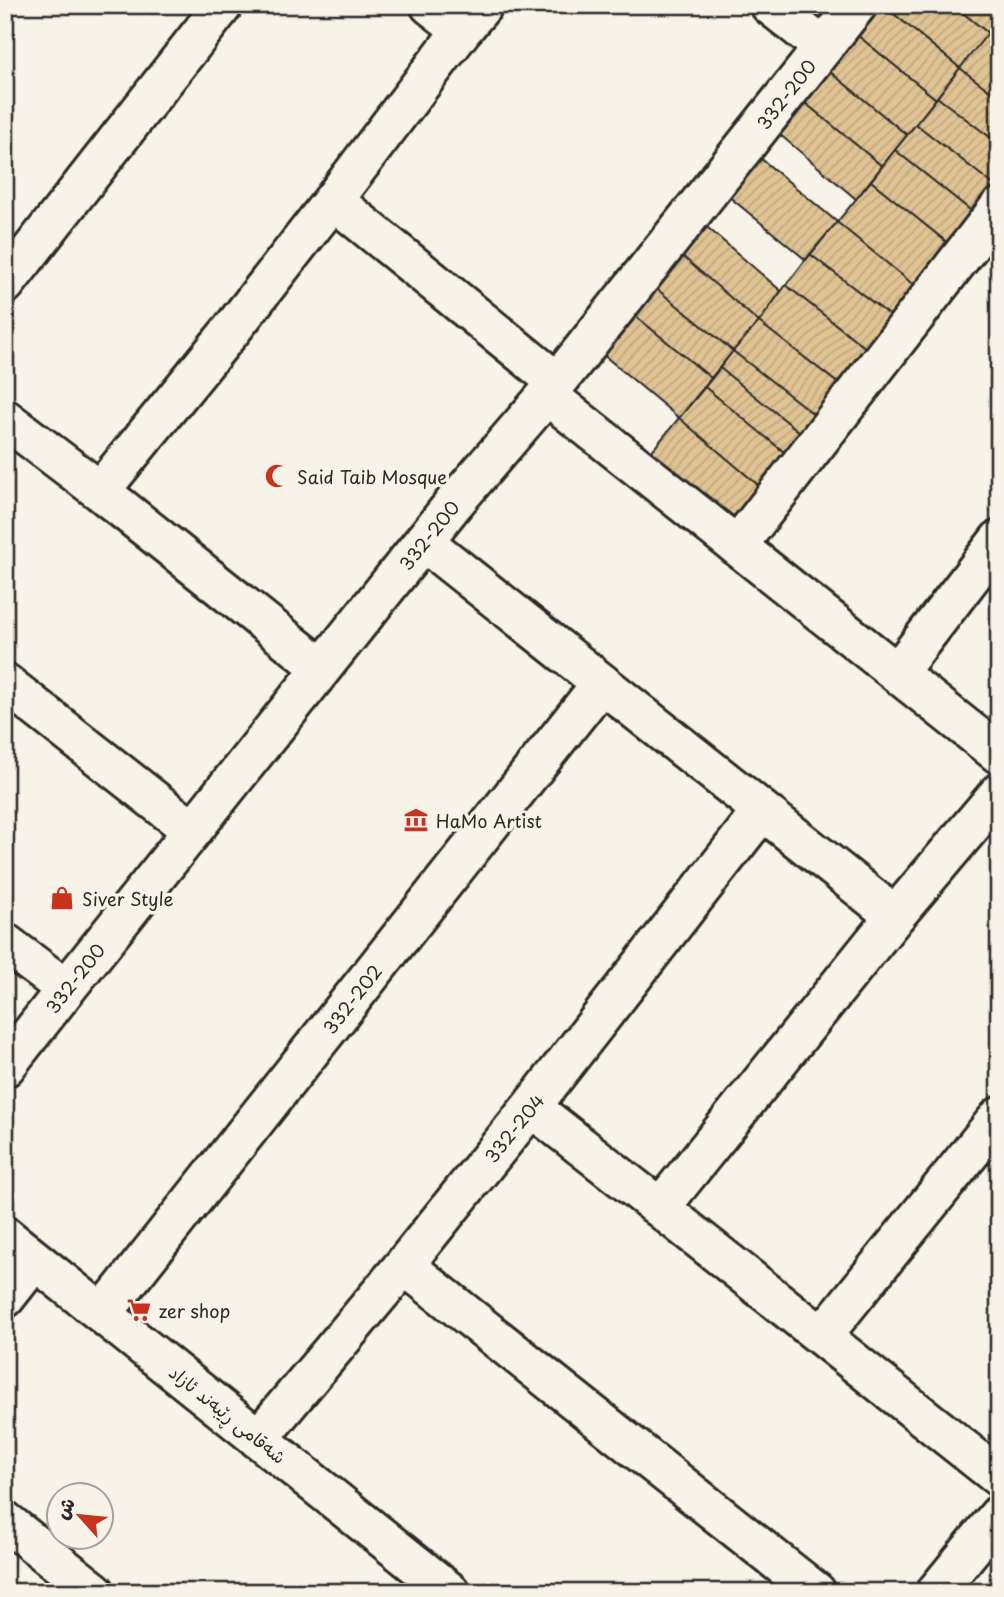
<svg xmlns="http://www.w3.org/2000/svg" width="1004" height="1597" viewBox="0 0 1004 1597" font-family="'Playpen Sans','Playpen Sans Arabic',sans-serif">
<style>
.building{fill:url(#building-hatch);stroke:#2b2b2b;stroke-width:2}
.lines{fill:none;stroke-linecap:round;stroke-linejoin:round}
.minor-casing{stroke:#2b2b2b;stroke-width:44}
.minor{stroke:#f7f3e8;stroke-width:38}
.labels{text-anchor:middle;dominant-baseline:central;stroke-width:7;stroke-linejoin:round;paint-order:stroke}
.street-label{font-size:18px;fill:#2b2b2b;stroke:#f7f3e8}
.poi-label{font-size:18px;fill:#2b2b2b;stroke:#f7f3e8;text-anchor:start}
</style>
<defs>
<pattern id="building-hatch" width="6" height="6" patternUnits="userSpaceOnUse" patternTransform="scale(1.75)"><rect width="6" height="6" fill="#dfc393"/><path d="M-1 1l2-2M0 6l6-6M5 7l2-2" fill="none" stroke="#c0a87f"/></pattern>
</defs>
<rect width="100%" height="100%" fill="#f7f3e8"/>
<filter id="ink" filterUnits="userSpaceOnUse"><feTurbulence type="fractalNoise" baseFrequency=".0143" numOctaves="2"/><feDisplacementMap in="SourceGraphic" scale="14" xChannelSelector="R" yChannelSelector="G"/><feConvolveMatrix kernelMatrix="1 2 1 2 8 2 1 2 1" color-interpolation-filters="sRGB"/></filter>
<g filter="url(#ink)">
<path class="building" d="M872,5H883L960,68L936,99L851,30Z
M883,5H953L988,33L960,68Z
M953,5H999V20L988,33Z
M999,20V42L988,33Z
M851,30L936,99L907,135L823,66Z
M988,33L999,42V98L960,68Z
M823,66L907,135L882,166L798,97Z
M960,68L999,98V144L937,97Z
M798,97L882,166L856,199L772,128Z
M937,97L999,144V189L916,124Z
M916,124L999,189L979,217L895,150Z
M895,150L979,217L954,248L871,181Z
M753,152L837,222L806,260L721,190Z
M871,181L954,248L921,291L837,222Z
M700,221L781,291L759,322L675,250Z
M837,222L921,291L897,321L810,254Z
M675,250L759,322L733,351L647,281Z
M810,254L897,321L872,353L786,285Z
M647,281L733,351L711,378L626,308Z
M786,285L872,353L844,388L759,322Z
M626,308L711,378L679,418L594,347Z
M759,322L844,388L820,419L733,351Z
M733,351L820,419L806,437L720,368Z
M720,368L806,437L790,457L705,387Z
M705,387L790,457L764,490L679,418Z
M679,418L764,490L737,525L650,453Z"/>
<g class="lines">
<g class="minor-casing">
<path id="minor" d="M430,5L462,30
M770,5L823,47
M333,200L557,382
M5,284L223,5
M547,395L999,754
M5,419L100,491L322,668
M100,491L233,328L333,200L462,30L483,5
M424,542L895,916
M737,546L999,208
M897,673L999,540
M5,683L192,830
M5,943L66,989
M5,1067L66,989L454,503L547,395L857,5
M531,1107L660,1208L999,1477
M660,1208L895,916L999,793
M5,1236L450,1592
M404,1265L816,1592
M5,1298L35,1260
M103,1313L601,684
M822,1336L999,1117
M258,1439L404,1265L531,1107L762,811
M5,1521L95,1592
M936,1592L999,1515"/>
</g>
<use href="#minor" class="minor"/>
</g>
</g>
<defs>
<g id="mosque-bare" transform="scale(1.89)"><path d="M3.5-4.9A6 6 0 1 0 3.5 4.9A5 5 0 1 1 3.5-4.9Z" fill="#c8321e" stroke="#f7f3e8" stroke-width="2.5" paint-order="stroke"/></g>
<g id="museum-bare" transform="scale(1.89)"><path d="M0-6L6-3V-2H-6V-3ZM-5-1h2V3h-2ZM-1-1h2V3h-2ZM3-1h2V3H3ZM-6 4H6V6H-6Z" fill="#c8321e" stroke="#f7f3e8" stroke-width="2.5" paint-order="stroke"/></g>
<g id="shop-bare" transform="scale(1.89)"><path d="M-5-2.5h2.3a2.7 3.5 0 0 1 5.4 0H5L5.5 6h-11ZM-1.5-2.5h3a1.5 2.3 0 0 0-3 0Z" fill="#c8321e" stroke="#f7f3e8" stroke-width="2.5" paint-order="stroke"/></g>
<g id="supermarket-bare" transform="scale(1.89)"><path d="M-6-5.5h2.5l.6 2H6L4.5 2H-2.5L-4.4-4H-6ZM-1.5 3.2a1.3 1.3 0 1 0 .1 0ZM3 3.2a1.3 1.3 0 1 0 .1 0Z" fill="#c8321e" stroke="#f7f3e8" stroke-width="2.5" paint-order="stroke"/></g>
</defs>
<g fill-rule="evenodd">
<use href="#mosque-bare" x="277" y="476"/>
<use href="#museum-bare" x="416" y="820"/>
<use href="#shop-bare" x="62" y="898"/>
<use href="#supermarket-bare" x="139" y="1310"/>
</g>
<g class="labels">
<g class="street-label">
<text transform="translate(786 94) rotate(-52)">332-200</text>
<text transform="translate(429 535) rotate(-51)">332-200</text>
<text transform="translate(75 978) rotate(-52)">332-200</text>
<text transform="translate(352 999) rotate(-52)">332-202</text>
<text transform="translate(514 1128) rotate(-51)">332-204</text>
<text transform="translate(228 1414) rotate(39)">شەقامی ڕێبەند ئازاد</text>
</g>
<g class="poi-label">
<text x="297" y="476">Said Taib Mosque</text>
<text x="436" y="820">HaMo Artist</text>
<text x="82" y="898">Siver Style</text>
<text x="159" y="1310">zer shop</text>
</g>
</g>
<rect width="1004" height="1597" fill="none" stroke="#f7f3e8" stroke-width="28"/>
<rect x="14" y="14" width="976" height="1569" fill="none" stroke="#2b2b2b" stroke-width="2.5" filter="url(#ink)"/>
<g transform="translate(80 1516) rotate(297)"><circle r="33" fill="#f7f3e8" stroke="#a5a39c" stroke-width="2"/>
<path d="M0-5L12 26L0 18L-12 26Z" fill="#c8321e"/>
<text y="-10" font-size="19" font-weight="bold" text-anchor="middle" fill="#2b2b2b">ش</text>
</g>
</svg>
